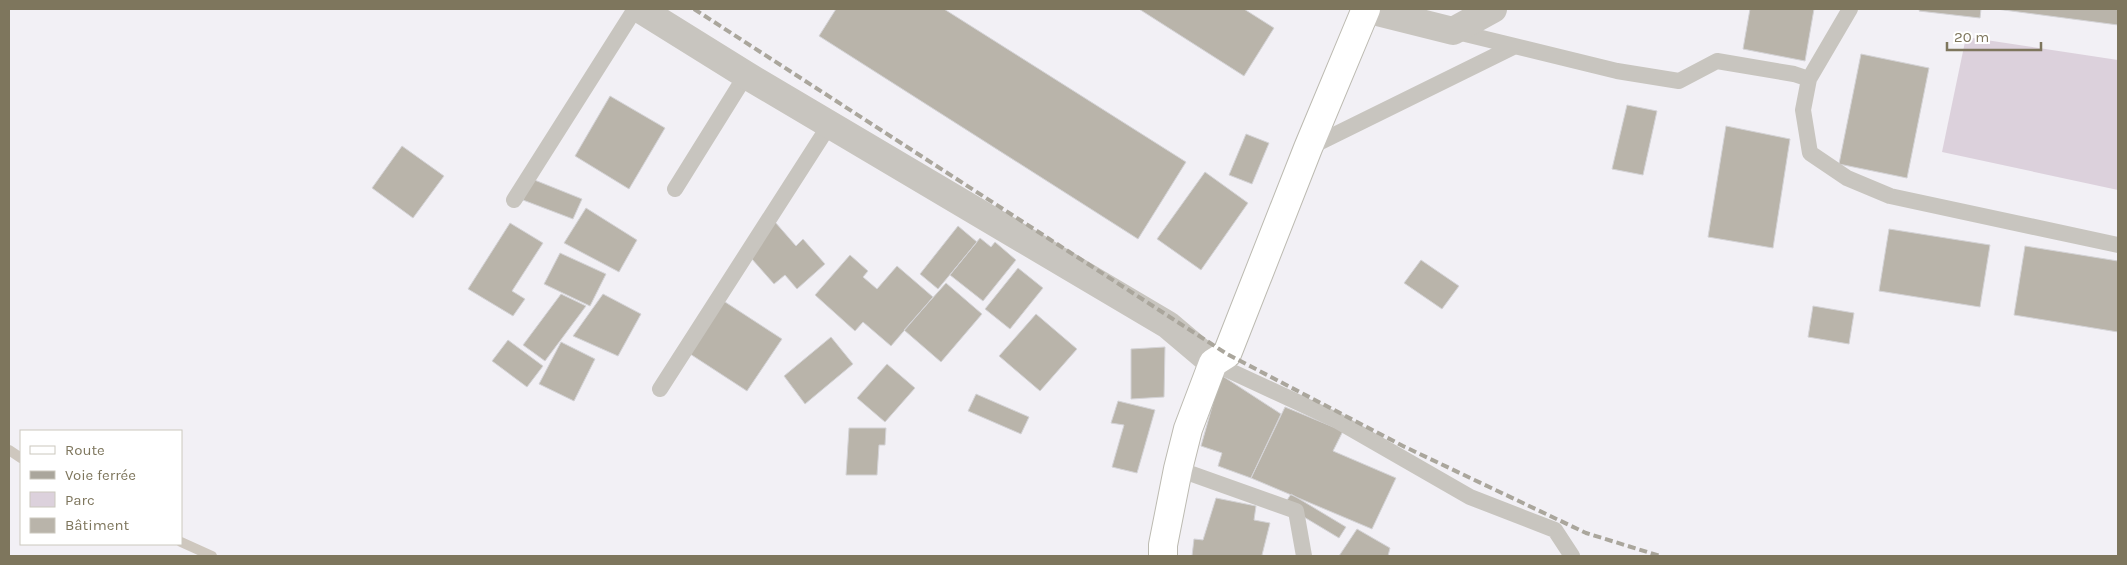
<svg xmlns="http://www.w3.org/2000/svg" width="2127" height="565" viewBox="0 0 2127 565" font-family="Karla,sans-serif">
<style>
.green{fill:#dcd1dc}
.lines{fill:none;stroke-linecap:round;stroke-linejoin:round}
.stream{stroke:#cec7be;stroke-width:10}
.building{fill:#b9b4aa;stroke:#d4d3d6}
.secondary-casing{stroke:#bcbab1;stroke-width:30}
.lane{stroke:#c8c5bf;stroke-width:16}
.street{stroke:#c8c5bf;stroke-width:28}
.secondary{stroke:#fff;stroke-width:28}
.rail{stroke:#aaa69c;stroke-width:4;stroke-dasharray:8 4;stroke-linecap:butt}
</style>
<rect width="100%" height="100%" fill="#f2f0f5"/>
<path class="green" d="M1966,37L2118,60V190L1942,152Z"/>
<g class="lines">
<path class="stream" d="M9,450L21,458
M181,542L212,556"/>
</g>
<path class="building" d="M836,9H944L1186,162L1138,239L819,36Z
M1139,9H1244L1274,28L1244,76Z
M1750,9H1814L1805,61L1743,49Z
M1920,9H1981L1980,18L1919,11Z
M1996,9H2118V25Z
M1861,54L1929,68L1907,178L1839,164Z
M610,96L665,128L629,189L575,156Z
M1627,105L1657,111L1643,175L1612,169Z
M1726,126L1790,139L1773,248L1708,237Z
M1246,134L1269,143L1252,184L1229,175Z
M402,146L444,176L413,218L372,188Z
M1205,172L1248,203L1201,270L1157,239Z
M532,179L582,199L573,219L523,200Z
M586,208L637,240L619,272L564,243Z
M775,222L796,246L803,239L825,264L797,289L785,275L774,284L744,250Z
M510,223L543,243L512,291L525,299L513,316L468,289Z
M958,226L977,242L938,289L920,274Z
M1889,229L1990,245L1980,307L1879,291Z
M980,238L991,247L995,242L1016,260L983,301L950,275Z
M2025,246L2118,261V332L2014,315Z
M560,253L606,274L590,306L544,284Z
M850,255L868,271L863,277L877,289L897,266L933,297L891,346L863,322L855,331L815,295Z
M1421,260L1459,286L1442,309L1404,283Z
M1018,268L1043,288L1010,329L985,309Z
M946,283L982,314L941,362L904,330Z
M561,294L586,306L545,361L523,345Z
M603,294L641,314L618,356L573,336Z
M719,298L782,339L747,391L684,350Z
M1813,306L1854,313L1849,344L1808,337Z
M1036,314L1077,349L1040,391L999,356Z
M831,337L853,364L805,404L784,376Z
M508,340L543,366L527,387L492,361Z
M561,342L595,359L574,401L539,384Z
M1165,347L1164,397L1131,399V349Z
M887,364L915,388L885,422L857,398Z
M1221,375L1281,414L1251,478L1218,466L1222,453L1201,446Z
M976,394L1029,417L1021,434L968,411Z
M1118,401L1155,410L1137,473L1112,467L1124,425L1111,423Z
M1285,407L1343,431L1333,451L1396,478L1372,529L1251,478Z
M849,428H886L885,445H879L877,475H846Z
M1291,494L1346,527L1339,538L1284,505Z
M1216,498L1256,506L1254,520L1270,523L1262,555L1266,556H1192L1194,539L1203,540Z
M1357,529L1390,548L1388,556H1339Z"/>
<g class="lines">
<g class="secondary-casing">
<path id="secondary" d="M1163,556V545L1178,469L1188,429L1213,363L1227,354L1308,148L1366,9"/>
</g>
<path class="lane" d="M1850,9L1809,79L1803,110L1810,153L1847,178L1890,196L2118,245
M1453,31L1617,71L1679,81L1717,61L1794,74L1809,79
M1308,148L1513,47
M675,189L746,75
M514,200L635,9
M1213,363L1336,420L1470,497L1555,530L1572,556
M660,389L830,124
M1178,469L1296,511L1304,556"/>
<path class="street" d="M640,9L746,75L1168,325L1213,363
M1365,9L1453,31L1493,9"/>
<use href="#secondary" class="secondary"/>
<path class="rail" d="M694,9L1227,354L1403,446L1586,533L1660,556"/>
</g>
<rect width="2127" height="565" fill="none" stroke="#7e765d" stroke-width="20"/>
<rect x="20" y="430" width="162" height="115" fill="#ffffff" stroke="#cbc8be"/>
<rect x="30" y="446" width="25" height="8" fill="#ffffff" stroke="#cbc8be"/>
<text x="65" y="455" font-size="15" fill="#7e765d">Route</text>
<rect x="30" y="471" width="25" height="8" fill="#aaa69c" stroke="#cbc8be"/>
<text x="65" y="480" font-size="15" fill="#7e765d">Voie ferrée</text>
<rect x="30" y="492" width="25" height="15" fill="#dcd1dc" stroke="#cbc8be"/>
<text x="65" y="505" font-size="15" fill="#7e765d">Parc</text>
<rect x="30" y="518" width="25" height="15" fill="#b9b4aa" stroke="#cbc8be"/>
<text x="65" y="530" font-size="15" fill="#7e765d">Bâtiment</text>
<path d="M1947 42v8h94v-8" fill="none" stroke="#7e765d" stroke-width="2.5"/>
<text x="1954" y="42" font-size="15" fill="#7e765d" stroke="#ffffff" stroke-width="4" paint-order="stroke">20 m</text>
</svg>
